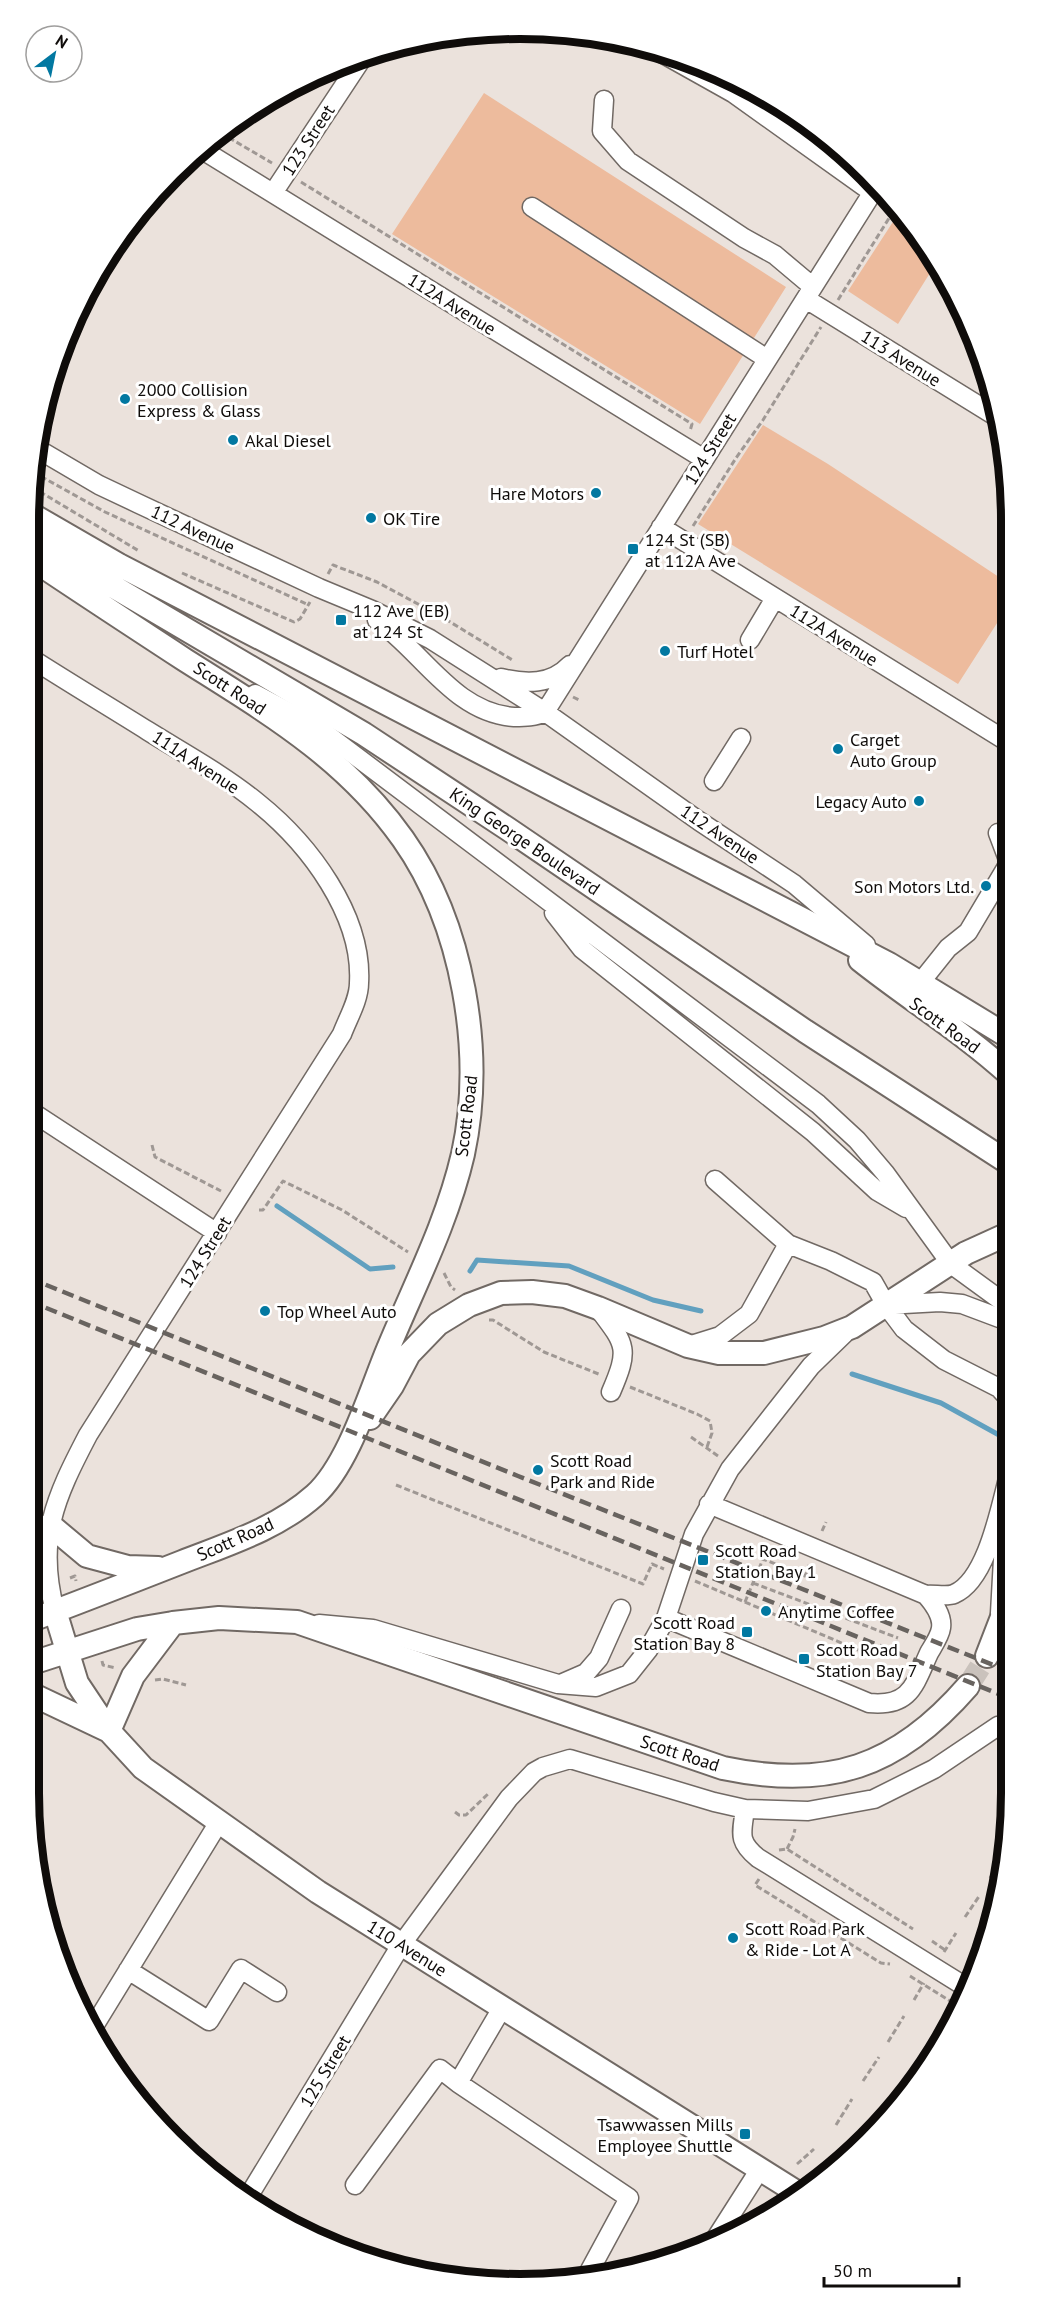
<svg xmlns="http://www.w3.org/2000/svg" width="1040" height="2313" viewBox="0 0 1040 2313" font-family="'PT Sans',sans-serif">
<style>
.green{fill:#edbb9d}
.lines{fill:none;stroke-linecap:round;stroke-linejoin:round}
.stream{stroke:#61a0bf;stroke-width:5}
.major-tunnel{stroke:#cac2bc;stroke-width:22;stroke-dasharray:22 11;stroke-linecap:butt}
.minor-casing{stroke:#716964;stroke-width:21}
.major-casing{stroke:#716964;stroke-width:26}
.path{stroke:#9f9894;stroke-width:3;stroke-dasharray:6 3;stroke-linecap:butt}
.minor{stroke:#fff;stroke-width:18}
.major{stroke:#fff;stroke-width:22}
.rail{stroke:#68635f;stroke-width:4.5;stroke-dasharray:12 6;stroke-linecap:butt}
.poi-dot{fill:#0278a1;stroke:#fff;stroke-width:2}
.labels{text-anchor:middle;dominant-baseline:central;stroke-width:6;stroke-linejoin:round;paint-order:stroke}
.street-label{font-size:18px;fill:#0f0c0a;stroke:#fff}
.poi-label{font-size:18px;fill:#0f0c0a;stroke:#fff;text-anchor:start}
.rim{fill:none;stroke:#0f0c0a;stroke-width:8}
</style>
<rect width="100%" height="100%" fill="#ebe2dc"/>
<path class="green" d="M484,93L786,287L700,424L392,234Z
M900,211L910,221L935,265L898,324L848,291Z
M763,425L828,464L1008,583V606L958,684L698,524Z"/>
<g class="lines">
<path class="stream" d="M277,1206L370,1269L393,1267
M470,1271L477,1260L569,1266L653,1300L701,1311
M852,1374L941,1403L999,1435"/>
<path class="major-tunnel" d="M968,1686L987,1656"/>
<g class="minor-casing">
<path id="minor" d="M658,51L733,93L739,84
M733,93L873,193
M604,100L602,131L628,161L744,238L775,255L813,287
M201,149L704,459
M273,193L363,57
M532,207L767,359
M806,299L997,417
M36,448L99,485L137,503L319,588L372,610L430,639L545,712L699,821L794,884L866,945
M661,527L1008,742
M377,620C422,651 454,713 514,717C525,717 535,717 545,712
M750,640L775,598
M29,657C68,682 108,706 148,731C185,754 224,775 258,803C309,844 363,915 359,983C359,1000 348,1018 342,1034L88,1435C55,1498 36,1539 55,1611
M501,678C526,684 551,685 570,665
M255,694L317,727L818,1104L857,1140L885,1173L951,1264L1010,1307
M545,712L876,187
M714,781L741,738
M998,833L1009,862
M554,913L582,949L813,1132L877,1191L906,1208
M920,983L948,948L968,932L1009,863
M29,1110L217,1233
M715,1180L788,1244L831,1261L873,1282L886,1305L904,1329L944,1360L999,1388L1010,1400
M886,1305L940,1302L962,1304L1010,1322
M598,1308C626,1345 630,1348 611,1392
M688,1346L720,1336L749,1314L788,1244
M709,1504L926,1595C934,1594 947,1597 954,1594C988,1580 1001,1503 1010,1471
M1000,1613L1003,1559L1011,1533
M666,1618L869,1703C910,1707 914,1686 929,1653C933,1646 940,1636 941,1628C943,1615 933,1603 926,1595
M319,1624L373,1629L558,1684L596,1687L629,1674L648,1650L666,1618L694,1534L730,1469L811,1366L844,1334
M563,1683L586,1673L599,1658L621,1609
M745,1809C742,1833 737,1841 758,1858L969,1989
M128,1970L209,2021L241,1969L277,1992
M502,2008L458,2083L629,2198L590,2270L597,2277
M91,2031L219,1822
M355,2185L440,2069L458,2083
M248,2197L401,1945L509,1798L534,1772L543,1767L570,1759L714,1802L745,1809L808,1811L874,1799L934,1769L998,1726L1011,1734
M716,2238L760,2169
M538,2283V2282"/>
</g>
<g class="major-casing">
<path id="major" d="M29,513L119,565L889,964L1009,1037
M29,537L364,734L508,829L805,1031L1009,1163
M860,960C909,999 963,1032 1009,1074
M370,1418L392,1386L409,1354L438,1324L469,1305L501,1293L532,1292L565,1296L598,1308L688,1346L719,1353H764L824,1338L852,1327L966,1253L1010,1233
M29,1560L50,1525L87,1556L128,1567L158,1568
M55,1611L77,1683L109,1731L143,1768L318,1892L798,2193
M29,1621C80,1602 131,1582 182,1562C228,1544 277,1529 315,1495C349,1464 370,1392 388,1349C415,1284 447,1223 463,1154C485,1052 463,924 403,839C345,757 267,712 185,660C133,626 81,592 29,557
M987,1656L1011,1594
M29,1664L137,1629L173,1623L219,1618L297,1622L723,1768C828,1790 897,1768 968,1686
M29,1693L107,1730
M109,1731L133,1676L173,1623"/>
</g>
<path class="path" d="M221,133L272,163
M301,182L692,424L690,431
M838,300L896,207
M33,472L105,512L309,605
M32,487L139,551
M693,526L736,458L763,420L821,327
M182,573L294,622L300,619L310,602
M328,574L333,565L377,582L442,617L514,661
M573,697L581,701
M152,1145L155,1157L221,1191
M259,1210H263L283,1181L342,1210L408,1252
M444,1273L451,1287L455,1290
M489,1320H493L544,1352L601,1375
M630,1387L697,1414L710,1421L712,1433L707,1447
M691,1437L718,1456
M396,1485L643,1584L652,1564L664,1569
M822,1531L826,1522
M70,1578L75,1576L76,1581
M695,1581L745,1602L763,1559L805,1576L809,1565
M753,1583L898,1638
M745,1602L877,1658
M102,1661L103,1665L116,1668
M155,1680L163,1679L186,1685
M455,1812L459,1815H466L488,1794
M787,1849L793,1837L795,1829
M779,1850L787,1849L913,1929
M990,1878L1006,1853
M759,1879L755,1885L881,1963L890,1964
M965,1917L980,1895
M932,1941L945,1950
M944,1952L956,1933
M910,1976L958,2006
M914,2000L924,1983
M888,2042L904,2016
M863,2081L879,2057
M836,2125L852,2099
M797,2164L814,2149"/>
<use href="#minor" class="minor"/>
<use href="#major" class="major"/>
<path class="rail" d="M29,1278L518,1476L1011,1672
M29,1301L1011,1699"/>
</g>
<g class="poi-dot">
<circle cx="125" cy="399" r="6"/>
<circle cx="233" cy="440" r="6"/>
<circle cx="596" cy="493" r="6"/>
<circle cx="371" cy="518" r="6"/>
<rect x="627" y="543" width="12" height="12" rx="3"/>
<rect x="335" y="614" width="12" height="12" rx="3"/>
<circle cx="665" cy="651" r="6"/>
<circle cx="838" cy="749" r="6"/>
<circle cx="919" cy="801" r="6"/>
<circle cx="986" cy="886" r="6"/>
<circle cx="265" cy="1311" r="6"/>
<circle cx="538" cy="1470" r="6"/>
<rect x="697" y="1554" width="12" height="12" rx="3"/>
<circle cx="766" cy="1611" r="6"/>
<rect x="741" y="1626" width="12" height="12" rx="3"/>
<rect x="798" y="1653" width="12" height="12" rx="3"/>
<circle cx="733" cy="1938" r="6"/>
<rect x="739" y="2128" width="12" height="12" rx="3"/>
</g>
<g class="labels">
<g class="street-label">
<text transform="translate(308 140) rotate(-57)">123 Street</text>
<text transform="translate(452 304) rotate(32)">112A Avenue</text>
<text transform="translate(901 358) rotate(32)">113 Avenue</text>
<text transform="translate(710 449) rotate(-58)">124 Street</text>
<text transform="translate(193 529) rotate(25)">112 Avenue</text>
<text transform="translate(834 635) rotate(32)">112A Avenue</text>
<text transform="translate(230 688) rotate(33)">Scott Road</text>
<text transform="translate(196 762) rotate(33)">111A Avenue</text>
<text transform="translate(720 834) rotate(34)">112 Avenue</text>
<text transform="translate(525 841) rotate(34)">King George Boulevard</text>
<text transform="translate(945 1025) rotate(36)">Scott Road</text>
<text transform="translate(466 1116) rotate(-83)">Scott Road</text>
<text transform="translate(205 1252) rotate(-58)">124 Street</text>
<text transform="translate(235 1539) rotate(-24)">Scott Road</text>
<text transform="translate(680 1753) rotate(18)">Scott Road</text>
<text transform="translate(407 1948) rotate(32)">110 Avenue</text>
<text transform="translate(325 2071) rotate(-59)">125 Street</text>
</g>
<g class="poi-label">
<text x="137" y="389">2000 Collision<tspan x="137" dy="21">Express &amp; Glass</tspan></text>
<text x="245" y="440">Akal Diesel</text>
<text x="584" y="493" text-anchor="end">Hare Motors</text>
<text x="383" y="518">OK Tire</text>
<text x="645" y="539">124 St (SB)<tspan x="645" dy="21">at 112A Ave</tspan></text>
<text x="353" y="610">112 Ave (EB)<tspan x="353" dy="21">at 124 St</tspan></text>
<text x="677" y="651">Turf Hotel</text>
<text x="850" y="739">Carget<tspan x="850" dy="21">Auto Group</tspan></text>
<text x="907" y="801" text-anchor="end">Legacy Auto</text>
<text x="974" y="886" text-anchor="end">Son Motors Ltd.</text>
<text x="277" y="1311">Top Wheel Auto</text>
<text x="550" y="1460">Scott Road<tspan x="550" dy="21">Park and Ride</tspan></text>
<text x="715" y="1550">Scott Road<tspan x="715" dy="21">Station Bay 1</tspan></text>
<text x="778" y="1611">Anytime Coffee</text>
<text x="735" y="1622" text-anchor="end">Scott Road<tspan x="735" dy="21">Station Bay 8</tspan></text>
<text x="816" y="1649">Scott Road<tspan x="816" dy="21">Station Bay 7</tspan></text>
<text x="745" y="1928">Scott Road Park<tspan x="745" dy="21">&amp; Ride - Lot A</tspan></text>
<text x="733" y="2124" text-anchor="end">Tsawwassen Mills<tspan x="733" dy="21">Employee Shuttle</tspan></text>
</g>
</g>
<path d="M0 0H1040V2313H0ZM520 39H520A481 481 0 0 1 1001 520V1793A481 481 0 0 1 520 2274H520A481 481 0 0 1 39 1793V520A481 481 0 0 1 520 39Z" fill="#fff" fill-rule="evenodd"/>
<path class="rim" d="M520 39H520A481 481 0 0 1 1001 520V1793A481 481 0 0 1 520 2274H520A481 481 0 0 1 39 1793V520A481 481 0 0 1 520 39Z"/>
<g transform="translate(54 54) rotate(32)"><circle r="28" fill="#ffffff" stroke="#9f9e9d" stroke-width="1.5"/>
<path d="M0-4.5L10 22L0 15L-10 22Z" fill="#0278a1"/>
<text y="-9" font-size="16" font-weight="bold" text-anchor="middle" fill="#0f0c0a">N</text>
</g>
<path d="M824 2277v9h135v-9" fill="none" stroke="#0f0c0a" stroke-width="3"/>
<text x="833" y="2277" font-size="18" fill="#0f0c0a" stroke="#ffffff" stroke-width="4.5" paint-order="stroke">50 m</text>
</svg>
